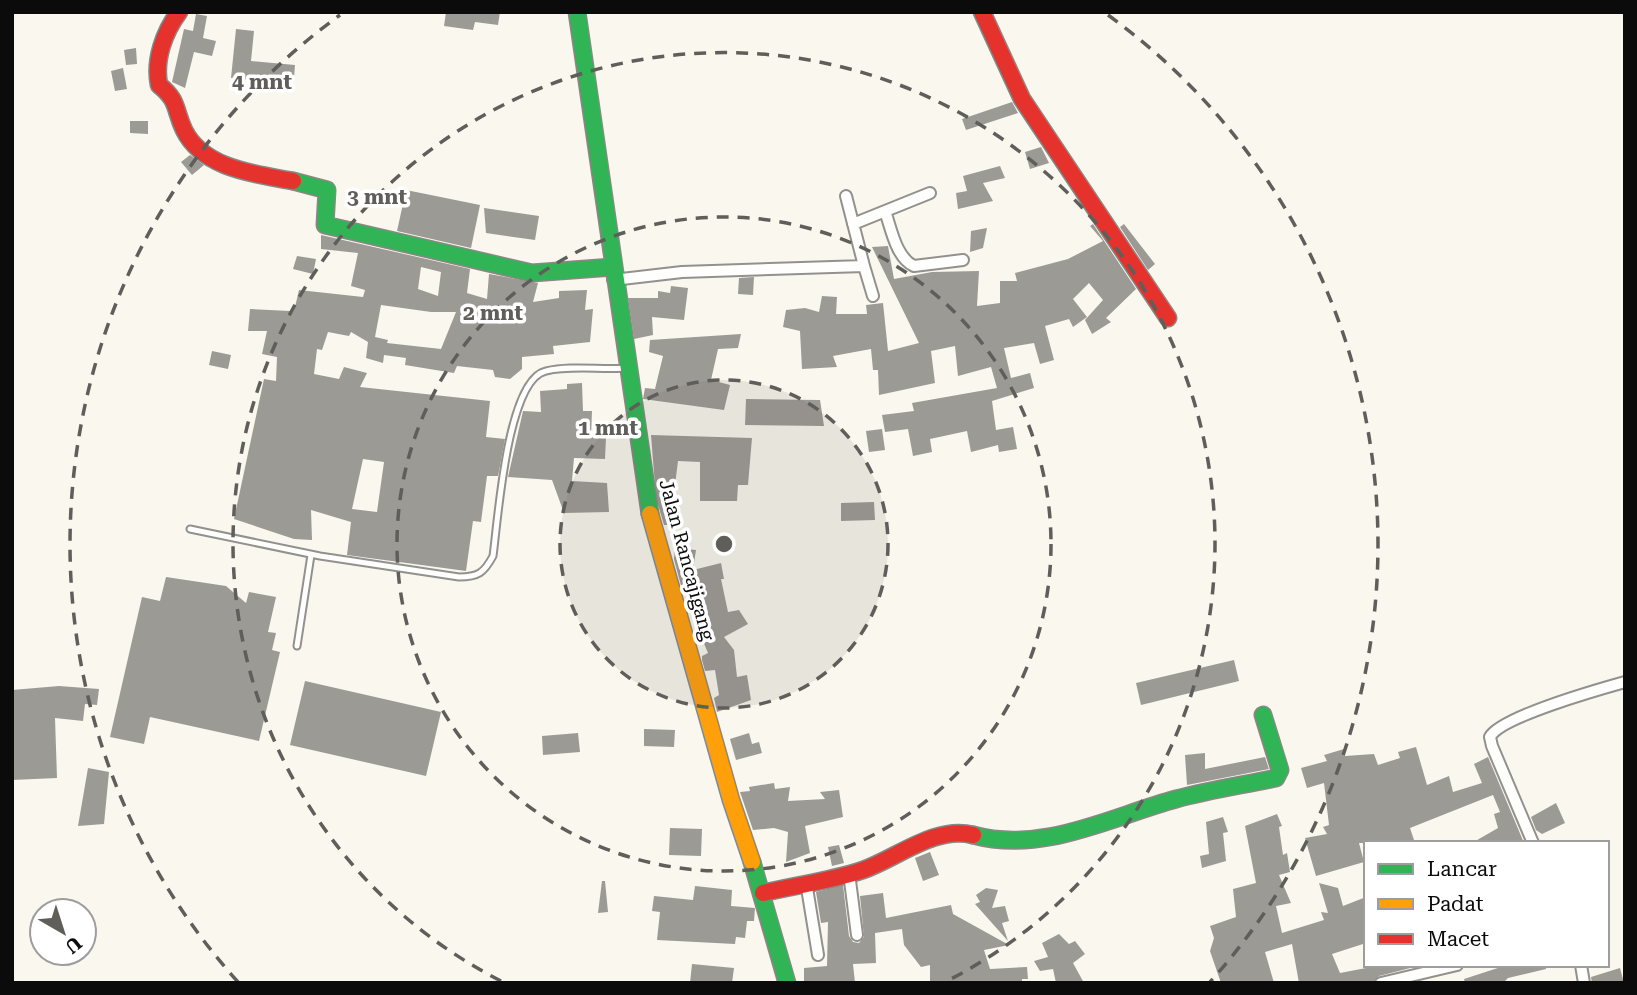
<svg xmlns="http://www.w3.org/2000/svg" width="1637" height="995" viewBox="0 0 1637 995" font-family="'Roboto Serif',serif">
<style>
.building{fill:#9c9a95;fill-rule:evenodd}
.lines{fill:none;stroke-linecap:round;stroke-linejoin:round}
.lane-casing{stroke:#93918d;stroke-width:9}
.street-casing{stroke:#93918d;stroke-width:14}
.fast-casing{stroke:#898884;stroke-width:19}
.slow-casing{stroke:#898884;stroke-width:19}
.jam-casing{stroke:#898884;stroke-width:19}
.lane{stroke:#fefefc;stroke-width:5}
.street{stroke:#fefefc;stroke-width:10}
.fast{stroke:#30b455;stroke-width:16}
.slow{stroke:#ff9f0a;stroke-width:16}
.jam{stroke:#e5322d;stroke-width:16}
.ring{fill:none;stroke:#5f5e5a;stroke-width:3.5;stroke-dasharray:12 9}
.labels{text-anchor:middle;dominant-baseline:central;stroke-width:7;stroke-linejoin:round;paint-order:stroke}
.street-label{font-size:19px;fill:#0b0b0b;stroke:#fff}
.centre{fill:#5f5e5a;stroke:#fff;stroke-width:3.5}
.ring-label{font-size:21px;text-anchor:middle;font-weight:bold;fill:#5f5e5a;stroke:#fff;stroke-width:7;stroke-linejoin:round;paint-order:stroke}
</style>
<rect width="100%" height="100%" fill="#faf7ee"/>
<path class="building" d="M446,12H500L498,25L475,22L473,30L444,26Z
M196,14L207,16L203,38L216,41L212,56L194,52L185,88L172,82L184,29L193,31Z
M236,29L254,31L251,61L295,65L294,78L277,76V82L231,78Z
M136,48L137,64L126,65L124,50Z
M123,68L127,89L115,91L111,71Z
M1012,102L1018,113L966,130L962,119Z
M130,121H148V134L130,133Z
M1041,147L1049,163L1030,169L1025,152Z
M190,155L204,165L192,175L181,162Z
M1000,166L1005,178L983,183L993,201L958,209L956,193L967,191L963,176Z
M406,190L480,205L471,248L397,231Z
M484,208L539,216L535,240L486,233Z
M1093,224L1136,289L1106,318L1111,322L1092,334L1085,320L1103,300L1089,283L1073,299L1087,317L1073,327L1069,319L1045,326L1054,360L1040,364L1034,343L1004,348L1011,378L1030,373L1034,388L992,401L996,430L1013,427L1017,449L999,452L998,445L971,452L967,431L930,439L932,452L913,456L908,429L885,432L882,415L914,411L912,403L997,388L991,367L958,376L955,346L931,351L935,383L879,395L878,370H873L871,349L833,356L837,367L802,369L800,331L783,327L786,310L805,308L819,312L822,296L837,297L836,314H867L866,305L883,303L888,351L919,343L872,247L888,246L894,279L932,272L979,271L977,306L1000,303V281H1017L1015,273L1068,259L1103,241L1090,226Z
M1124,224L1155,264L1148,270L1120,227Z
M987,228L983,248L970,252L971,231Z
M321,235L470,269L467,293L487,299L489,274L538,283L533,302L559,298V291L587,290L585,310L593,309L590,342L553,346L554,354L522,357V369L510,379L495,377L493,370L457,366L454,373L405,365L406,358L384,355L383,363L366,358L368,342L351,332L349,336L328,332L322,350L317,349L314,374L339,379L344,367L367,373L360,387L490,401L486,437L505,439L498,476H487L481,522L473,521L466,571L347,555L351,522L311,510L312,540L294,539L234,519L264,379L276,381L277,357L262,354L267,331H248L250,309L290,311L295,307L299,290L363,297L365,290L351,286L358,253L321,249ZM421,267L441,272L438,296L418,289ZM381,305L431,312H456L441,349L387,343L388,340L375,337ZM363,459L384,462L377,512L352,509Z
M297,256L316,259L313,274L293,269Z
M754,277L753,295L738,294L739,278Z
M671,286L688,288L684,320L652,317L653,335L634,339L628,298H658V291L670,293Z
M741,334L738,348L718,349L711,380L730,385L724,410L643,399L645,388L655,389L663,356L649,352L650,340Z
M212,351L231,355L228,369L209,365Z
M582,383L583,411H592L591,436L606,437L605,459L574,458L572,481L607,483L609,512L564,513L552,480L508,477L523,411L541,412L540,391L567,389V384Z
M746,399L820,400L824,426L745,425Z
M882,429L885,450L869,452L866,431Z
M651,435L752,438L748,485H738L737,501H700V462L678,461L674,493L667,492L668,525H664L656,498Z
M874,502L875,520L841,521V503Z
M675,548L696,550L693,570L721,563L724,579H721L728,612L739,610L748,624L724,637L734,650L737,677L747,675L751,700L717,712L714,698L719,695L715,670L705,671L702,660V656L708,653L698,629L706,624L701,618L705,616L698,587L682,589L674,559Z
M166,577L226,586L246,603L249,592L276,597L268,632L276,633L272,650L280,652L259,741L150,717L144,744L110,737L142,597L160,601Z
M1234,660L1239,681L1141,705L1136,683Z
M305,681L441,712L426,776L290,745Z
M59,686L99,689L97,705L85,704L83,721L55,718L57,778L12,780V690Z
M644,729L675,730L674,747L644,746Z
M578,733L580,752L543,755L542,736Z
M749,733L752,744L759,742L762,753L736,760L730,739Z
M1416,747L1427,785L1449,776L1453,792L1482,783L1474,764L1488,757L1524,843H1472L1498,828L1494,814L1500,812L1493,795L1410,828L1415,843H1359L1364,862L1316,876L1305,838L1327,834L1323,827L1329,825L1324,783L1307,788L1301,768L1327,761L1324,755L1344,749L1345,756L1374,754L1378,765L1400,758L1398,752Z
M1205,753V769L1265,757L1269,769L1187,785L1185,755Z
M88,768L109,772L104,824L78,826Z
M774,783L775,789L790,787L788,801L825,799L820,792L839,790L843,817L805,826L810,853L786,862L788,832L774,828L753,830L740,792L750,791L749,787Z
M1556,803L1565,823L1542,834L1536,830L1531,817Z
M1277,814L1282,826L1279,827L1283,855L1287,853L1290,872L1279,875L1291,903L1276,906L1282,933L1324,920L1321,912L1328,913L1319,883L1338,888L1343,906L1366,897V943L1332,954L1340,973L1366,968L1365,965H1422L1379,976L1373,983H1299L1292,944L1265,952L1274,983H1221L1210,951L1214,938L1210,926L1236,917L1233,889L1256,883L1245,826Z
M1223,817L1228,832L1223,833L1226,861L1202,868L1200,856L1209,854L1206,822Z
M670,828L702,829L701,856L669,855Z
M839,845L844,863L832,866L828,847Z
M930,852L939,875L923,881L915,858Z
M602,881H605L608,912L598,913Z
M843,885L849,936L853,942L859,943L864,937L860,896L883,893L886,918L951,905L953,914L1009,945L984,950L990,969L1027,967L1028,979H1022V983H930V965L921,967L904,945L902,929L875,933L876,963L853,964L855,983H804V968L827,966L828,922L821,923L816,892Z
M695,886L732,890L731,906L755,908L754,921H747L745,938L736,937L735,944L657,940L660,912L652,911L654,896L693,900Z
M986,888L998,890L992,908L1005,906L1009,921L1002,923L1008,941L975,904L980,902L976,895Z
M1059,934L1069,944L1075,941L1085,954L1073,963L1084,983H1056L1053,969L1040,971L1034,961L1048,957L1042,943Z
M692,964L734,968L732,983H690Z
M1507,965H1546V969L1508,978L1503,983H1465L1464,979Z
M1620,968L1624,983H1592L1591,977Z"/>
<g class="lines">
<g class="lane-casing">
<path id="lane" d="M190,529L320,556L459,577C478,577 484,573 493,556C498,520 507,379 546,371C571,365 601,370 627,368
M297,646L311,555"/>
</g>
<g class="street-casing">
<path id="street" d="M846,196L864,266
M885,211C891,228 896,258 914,266L963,260
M853,224L930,193
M613,280L682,272L864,266L873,296
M1533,843L1492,746L1490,737C1500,717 1600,689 1625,682
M849,873L857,935
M806,882L818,955
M1581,965L1584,983
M1381,983L1457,965"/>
</g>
<g class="fast-casing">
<path id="fast" d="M577,12L650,514
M293,181L327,190L325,225L532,273L613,267
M973,835C1043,854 1110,817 1176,799C1209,790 1243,785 1276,778L1280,770L1263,715
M752,862L787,983"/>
</g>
<g class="slow-casing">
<path id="slow" d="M650,514L731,800L752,862"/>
</g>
<g class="jam-casing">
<path id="jam" d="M179,12C164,32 154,60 159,85C179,101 174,109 184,130C203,169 256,174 293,181
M982,12L1022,99L1168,318
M763,893C796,885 831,881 863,870C897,858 936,825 973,835"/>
</g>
<use href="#lane" class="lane"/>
<use href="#street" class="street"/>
<use href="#fast" class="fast"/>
<use href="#slow" class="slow"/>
<use href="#jam" class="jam"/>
</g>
<circle cx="724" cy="544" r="164" fill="#5f5e5a" fill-opacity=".12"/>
<g class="ring">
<circle cx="724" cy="544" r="164"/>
<circle cx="724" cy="544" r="327"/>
<path d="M501 981A491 491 0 1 1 947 981"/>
<path d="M238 982A654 654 0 0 1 340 15M1108 15A654 654 0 0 1 1210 982"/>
</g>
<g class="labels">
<g class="street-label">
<text transform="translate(687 560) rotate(75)">Jalan Rancajigang</text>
</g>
</g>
<circle cx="724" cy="544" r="10" class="centre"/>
<g class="ring-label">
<text x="262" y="89">4 mnt</text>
<text x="377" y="204">3 mnt</text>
<text x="493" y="320">2 mnt</text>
<text x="608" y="435">1 mnt</text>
</g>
<rect width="1637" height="995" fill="none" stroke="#0b0b0b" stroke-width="28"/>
<rect x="1364" y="841" width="245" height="126" fill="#ffffff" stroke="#9d9d9d" stroke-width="2"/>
<rect x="1378" y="864" width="35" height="10" fill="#30b455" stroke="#9d9d9d" stroke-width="2"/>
<text x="1427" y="876" font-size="21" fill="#0b0b0b">Lancar</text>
<rect x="1378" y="899" width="35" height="10" fill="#ff9f0a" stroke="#9d9d9d" stroke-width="2"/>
<text x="1427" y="911" font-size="21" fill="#0b0b0b">Padat</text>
<rect x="1378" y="934" width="35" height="10" fill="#e5322d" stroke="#9d9d9d" stroke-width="2"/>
<text x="1427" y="946" font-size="21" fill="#0b0b0b">Macet</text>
<g transform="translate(63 932) rotate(141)"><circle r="33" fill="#ffffff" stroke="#9d9d9d" stroke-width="2"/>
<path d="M0-5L12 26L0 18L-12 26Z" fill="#5f5e5a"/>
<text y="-10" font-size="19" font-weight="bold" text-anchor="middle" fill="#0b0b0b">U</text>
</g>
</svg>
